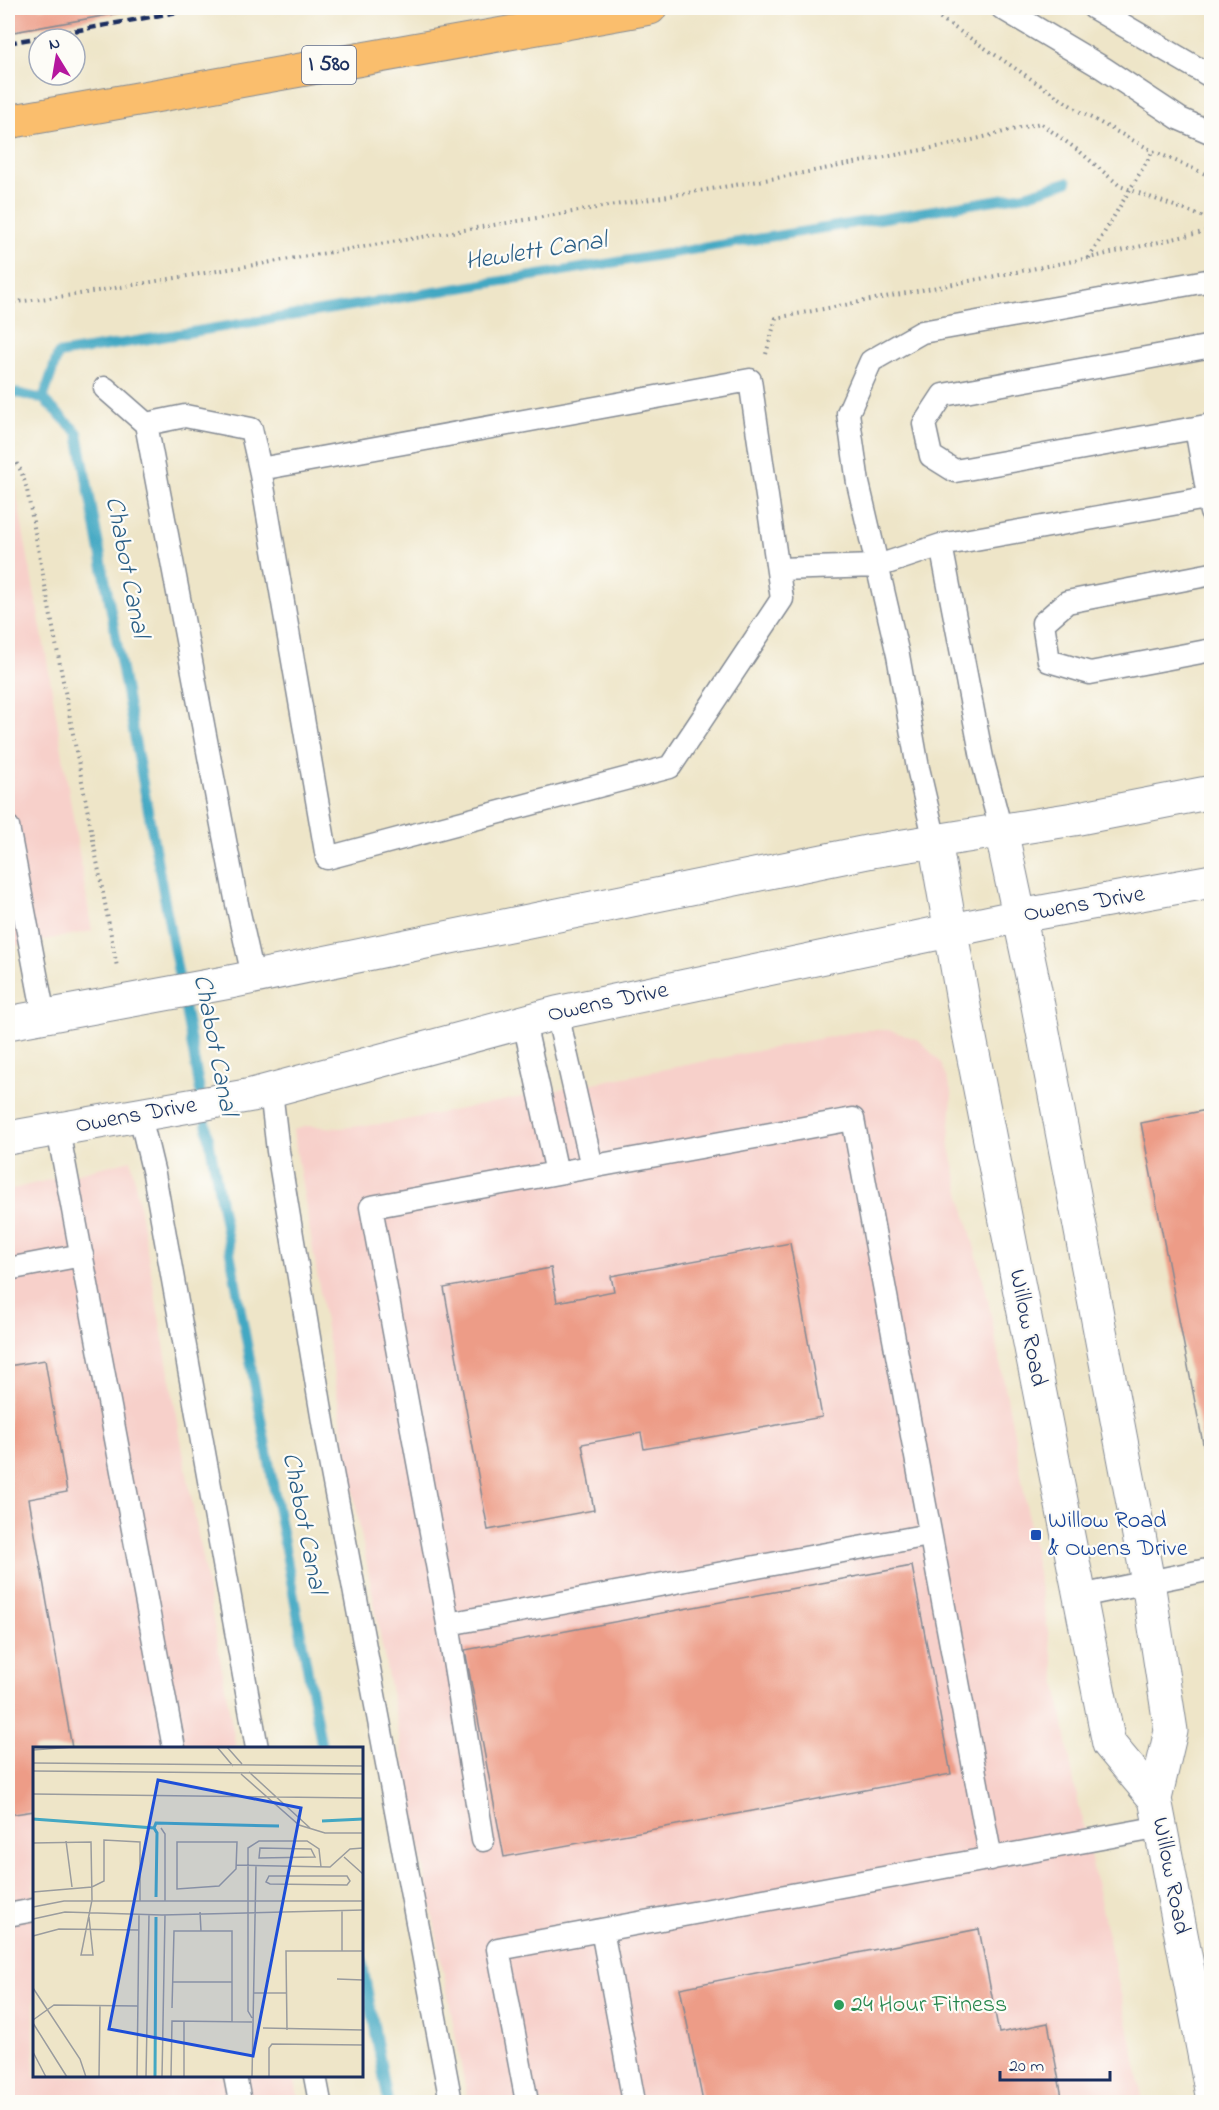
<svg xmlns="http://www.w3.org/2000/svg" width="1219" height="2110" viewBox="0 0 1219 2110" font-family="'Indie Flower',sans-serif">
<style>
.built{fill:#f7d0ca}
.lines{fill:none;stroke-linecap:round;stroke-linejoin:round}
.stream{stroke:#43a8c3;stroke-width:10}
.building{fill:#ed9c87}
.service-casing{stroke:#848a93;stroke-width:25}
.tertiary-casing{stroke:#848a93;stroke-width:35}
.motorway-casing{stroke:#848a93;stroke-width:35}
.path{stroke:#848a93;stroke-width:4;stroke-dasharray:1.5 4.5;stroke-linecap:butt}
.service{stroke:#fff;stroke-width:22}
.tertiary{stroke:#fff;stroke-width:33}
.motorway{stroke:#fabe6d;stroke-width:33}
.rail{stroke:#1b2f5e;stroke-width:4.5;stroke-dasharray:9 4.5;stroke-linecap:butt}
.transit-dot{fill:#1a4fb4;stroke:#fdfcf7;stroke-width:2}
.leisure-dot{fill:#2e9e5b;stroke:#fdfcf7;stroke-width:2}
.labels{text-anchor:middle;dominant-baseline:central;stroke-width:4.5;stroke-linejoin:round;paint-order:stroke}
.shield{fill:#fdfcf7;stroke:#5f6c8c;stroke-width:1.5}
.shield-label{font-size:22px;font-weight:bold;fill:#1b2f5e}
.street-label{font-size:24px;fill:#1b2f5e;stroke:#fdfcf7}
.transit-label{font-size:24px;fill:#164399;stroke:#fdfcf7;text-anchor:start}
.leisure-label{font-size:24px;fill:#27864d;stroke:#fdfcf7;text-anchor:start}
.water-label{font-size:26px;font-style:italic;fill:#2b5f86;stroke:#fdfcf7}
.inset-river{fill:none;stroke:#43a8c3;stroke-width:3}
.inset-road{fill:none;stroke:#9a9c9e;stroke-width:1.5}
.view{fill:#1d4ed8;fill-opacity:0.15;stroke:#1d4ed8;stroke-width:3}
.inset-edge{fill:none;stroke:#1b2f5e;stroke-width:3}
</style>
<rect width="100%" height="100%" fill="#fdfcf7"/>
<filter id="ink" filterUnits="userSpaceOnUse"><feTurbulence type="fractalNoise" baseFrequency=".0167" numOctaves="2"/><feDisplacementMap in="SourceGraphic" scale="12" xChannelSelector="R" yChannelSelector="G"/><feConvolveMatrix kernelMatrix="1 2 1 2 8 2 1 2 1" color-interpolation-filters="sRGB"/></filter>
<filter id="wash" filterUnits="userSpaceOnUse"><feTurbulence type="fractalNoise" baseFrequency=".008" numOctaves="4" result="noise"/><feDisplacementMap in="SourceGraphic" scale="24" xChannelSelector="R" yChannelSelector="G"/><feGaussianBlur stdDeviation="1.35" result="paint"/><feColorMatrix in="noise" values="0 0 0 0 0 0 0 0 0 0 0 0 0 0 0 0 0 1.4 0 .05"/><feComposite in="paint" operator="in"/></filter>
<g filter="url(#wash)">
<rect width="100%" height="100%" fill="#eee5c8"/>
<path class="built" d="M8,474L15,487L48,666L92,931L8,947Z
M864,1030H889L919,1040L941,1063L952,1094L949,1143L962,1201L986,1290L1013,1428L1074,1783L1132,2044L1143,2102H468L354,1496L293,1130L308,1126L340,1128L390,1123Z
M131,1160L236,1748H34V2076H294L299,2102H8V1190Z"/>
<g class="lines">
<path class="stream" d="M8,391L43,399L78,433L322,1748
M43,399L58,354L1025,195L1067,182
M362,1960L388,2102"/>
</g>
<g id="blocks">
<path class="building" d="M8,8H141V9L8,33Z
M1212,1109V1479L1210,1480L1141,1123Z
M790,1243L822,1417L644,1449L641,1433L582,1444L594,1510L488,1530L444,1288L551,1268L557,1302L614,1291L611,1276Z
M45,1360L67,1492L29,1499L72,1748H34V1811L8,1815V1366Z
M912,1566L951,1774L504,1857L465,1650Z
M979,1929L999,2033L1048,2023L1063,2102H703L680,1988Z"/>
</g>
</g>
<g filter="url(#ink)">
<use href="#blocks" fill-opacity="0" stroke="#848a93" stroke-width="1.5"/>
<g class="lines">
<g class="service-casing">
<path id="service" d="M1002,8L1103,68L1180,119L1212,133
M1094,8L1212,77
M1212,346L943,395L924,424L931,456L955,471L1212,425
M750,380L782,599L670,767L327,858L260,469Z
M105,388L146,424L237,904L253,976
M146,424L185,416L251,429L260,469
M1196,428L1211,512
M941,545L982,758L1001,830
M778,569L878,566L941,545L1212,497
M1212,574L1067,602L1043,623L1049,661L1090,673L1212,650
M8,827L44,1016
M935,841L918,768L898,655L858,483L848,413L871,361L922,332L1212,280
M557,1013L592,1167
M524,1022L557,1173
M271,1091L278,1151L327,1446L451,2102
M140,1116L154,1174L257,1748
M58,1130L174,1748
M8,1269L82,1255
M1080,1596L1212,1569
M448,1624L929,1535
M483,1840L448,1624L371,1207L853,1119L991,1859
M8,1915L34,1910
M602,1930L634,2102
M235,2076L240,2102
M315,2076L320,2102
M527,2102L498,1949L1161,1827"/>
</g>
<g class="tertiary-casing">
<path id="tertiary" d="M1001,830L1035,990L1148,1582L1171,1731L1155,1799L1212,2095
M935,841L966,1018L1109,1744L1155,1799
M8,1023L230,982L872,851L1074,819L1212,792
M8,1138L252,1095L557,1013L1020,916L1212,881"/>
</g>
<g class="motorway-casing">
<path id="motorway" d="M8,122L650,8"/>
</g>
<path class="path" d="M925,8L1082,113L1153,151L1212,177
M1089,258L1153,151
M8,303L73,295L777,178L968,141L1040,123L1079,151L1120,186L1212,220
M766,354L776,318L1089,258L1212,230
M8,455C20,463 23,476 27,490L117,967"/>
<use href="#service" class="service"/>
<use href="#tertiary" class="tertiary"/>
<use href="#motorway" class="motorway"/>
<path class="rail" d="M8,43L199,8"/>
</g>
</g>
<rect class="transit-dot" x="1030" y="1529" width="12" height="12" rx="3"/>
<circle class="leisure-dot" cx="839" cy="2005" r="6"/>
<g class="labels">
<rect class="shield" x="302" y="46" width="54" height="38" rx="4.5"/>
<g class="shield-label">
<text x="329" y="65">I 580</text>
</g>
<g class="street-label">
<text transform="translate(1084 905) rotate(-10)">Owens Drive</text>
<text transform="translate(608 1003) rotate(-12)">Owens Drive</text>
<text transform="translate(136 1116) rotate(-10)">Owens Drive</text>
<text transform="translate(1027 1328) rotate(79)">Willow Road</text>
<text transform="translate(1170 1876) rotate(79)">Willow Road</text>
</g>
<g class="transit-label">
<text x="1048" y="1521">Willow Road<tspan x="1048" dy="28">&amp; Owens Drive</tspan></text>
</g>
<g class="leisure-label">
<text x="851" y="2005">24 Hour Fitness</text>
</g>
<g class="water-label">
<text transform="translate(536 252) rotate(-9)">Hewlett Canal</text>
<text transform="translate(126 567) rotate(79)">Chabot Canal</text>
<text transform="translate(214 1045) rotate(79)">Chabot Canal</text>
<text transform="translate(303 1523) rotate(79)">Chabot Canal</text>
</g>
</g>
<g transform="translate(33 1747)">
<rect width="330" height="330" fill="#eee5c8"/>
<path class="inset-river" d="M0,72L121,81L124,86L123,150M289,74L330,72M121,81L123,76L246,79M122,330L123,170"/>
<path class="inset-road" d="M184,0L200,19M194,0L209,17M0,3L40,0M0,16L330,19M0,24L330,27M216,25L277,81M208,27L266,78L292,86H330M0,47L330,51M128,81L132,87V154M33,94L39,140M144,95H204L203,122L186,139L144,142ZM0,96L58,95L59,153L48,208H60L56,170M227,101L278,102L282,110L226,111ZM311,110L330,127M203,118L297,120L317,102L330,101M236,129H314L317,134L314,138L237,137L233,135ZM0,145L59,140L71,134V93L107,95V154M0,160L31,154H330M309,164V204M167,165L168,184M0,172L32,165L129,168L330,163M0,189L26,182L106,183M330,204V239M304,232L330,233M140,235H199M0,241L47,312L53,330M221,246H254M139,261L141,184H199V275M219,271L215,264V101L226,94H274L286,102L288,120M0,273L21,258L105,259M0,276L34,330M230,281L330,283M254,283L253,204H330M0,305L13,330M66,330L67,259M104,330L106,168M113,330L116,168M129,330L132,168M138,330L139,274L219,275M151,330V274M219,330L223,119M236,330V301L239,297L330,298"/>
<path class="view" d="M125,33L268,61L220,309L76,282Z"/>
<rect width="330" height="330" class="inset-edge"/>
</g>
<rect width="1219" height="2110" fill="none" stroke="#fdfcf7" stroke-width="30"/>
<g transform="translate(57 57) rotate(349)"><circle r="28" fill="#fdfcf7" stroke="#a3aaba" stroke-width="1.5"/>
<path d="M0-4.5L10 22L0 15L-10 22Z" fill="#b5179e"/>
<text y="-9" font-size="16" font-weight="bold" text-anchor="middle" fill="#1b2f5e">N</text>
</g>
<path d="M1000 2071v9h110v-9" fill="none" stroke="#1b2f5e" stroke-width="3"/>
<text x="1009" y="2071" font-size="18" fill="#1b2f5e" stroke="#fdfcf7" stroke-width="4.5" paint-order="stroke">20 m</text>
</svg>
